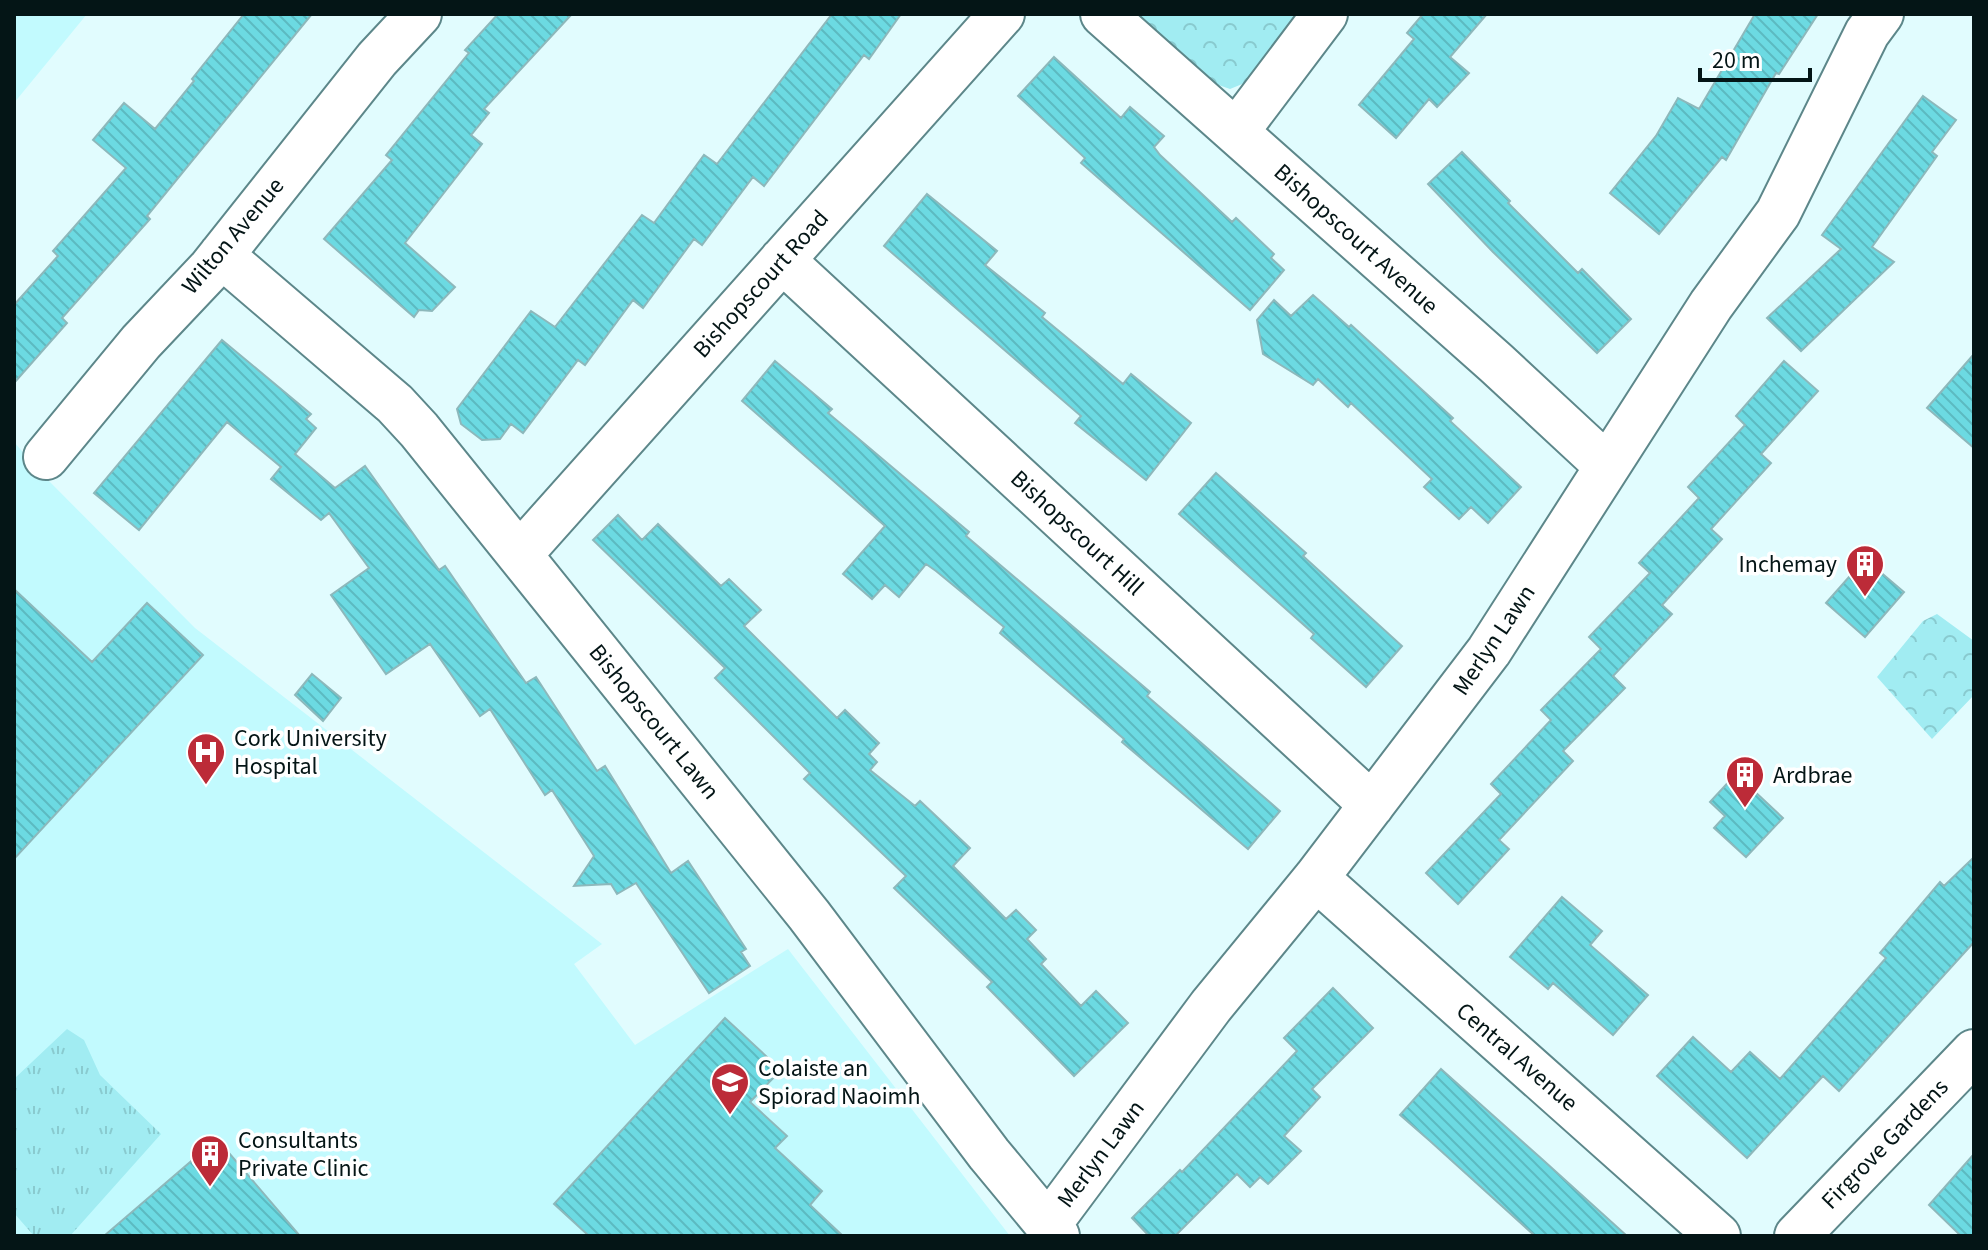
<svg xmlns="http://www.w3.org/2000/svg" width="1988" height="1250" viewBox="0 0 1988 1250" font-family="'Source Sans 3',sans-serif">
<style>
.built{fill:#c2fafe}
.grass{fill:url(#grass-tufts)}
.forest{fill:url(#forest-crowns)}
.building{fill:url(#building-back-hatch);stroke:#8db8bb;stroke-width:2}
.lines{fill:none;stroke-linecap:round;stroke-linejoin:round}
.minor-casing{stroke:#5d878a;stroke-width:48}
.minor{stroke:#fff;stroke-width:44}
.labels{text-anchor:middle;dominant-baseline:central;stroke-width:7;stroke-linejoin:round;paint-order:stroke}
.street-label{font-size:24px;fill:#041516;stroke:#fff}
.poi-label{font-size:24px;fill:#041516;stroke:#fff;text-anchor:start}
</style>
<defs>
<pattern id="grass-tufts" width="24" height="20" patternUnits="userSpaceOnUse" patternTransform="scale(2)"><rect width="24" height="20" fill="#a1ecf2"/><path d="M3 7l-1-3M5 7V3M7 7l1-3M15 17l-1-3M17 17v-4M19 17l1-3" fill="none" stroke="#89cacf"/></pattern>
<pattern id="forest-crowns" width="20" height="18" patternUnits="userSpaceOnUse" patternTransform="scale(2)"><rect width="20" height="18" fill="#a1ecf2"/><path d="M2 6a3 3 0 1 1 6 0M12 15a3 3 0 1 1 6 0" fill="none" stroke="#89cacf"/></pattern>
<pattern id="building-back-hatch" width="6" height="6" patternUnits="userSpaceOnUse" patternTransform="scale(2)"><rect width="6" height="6" fill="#6cdae2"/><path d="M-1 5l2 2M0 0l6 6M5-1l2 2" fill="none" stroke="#5cbac1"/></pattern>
</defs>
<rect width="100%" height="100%" fill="#e1fcfe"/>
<path class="built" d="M14,14H87L14,103Z
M14,442L44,476L195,628L602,944L574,964L635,1045L788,949L1010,1236H14Z"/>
<path class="grass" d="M67,1029L84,1040L100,1075L161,1134L70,1236H34L14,1213V1079Z"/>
<path class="forest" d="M1136,14H1300L1252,80L1230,89L1210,82Z
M1937,614L1974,641V695L1932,739L1877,677L1923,621Z"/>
<path class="building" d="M244,14H312L147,216L150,219L62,318L67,323L14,383V305L58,256L53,251L126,168L93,140L124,103L155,129L194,81L192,79Z
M498,14H572L484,109L489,113L471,135L482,144L405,243L455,287L432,311L419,310L414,317L324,239L392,160L386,155L469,53L465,50Z
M832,14H901L869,59L864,55L764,186L753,177L702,245L694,239L643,308L633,300L585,365L578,360L523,433L511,424L500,439L482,440L461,424L457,409L531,311L555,327L642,215L654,223L704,155L717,164Z
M1423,14H1487L1450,57L1469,73L1437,107L1429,99L1396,138L1359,105L1414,39L1407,33Z
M1755,14H1818L1779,74L1776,73L1726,160L1722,157L1659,234L1610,193L1656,136L1678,98L1699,109Z
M1054,57L1121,118L1130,107L1164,136L1154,147L1160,155L1232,222L1236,218L1274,254L1271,258L1284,270L1250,310L1081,163L1085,158L1018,96Z
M1923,96L1956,120L1932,152L1937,156L1872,247L1894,262L1801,351L1767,318L1841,249L1822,235Z
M1462,152L1510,201L1508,203L1578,273L1582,269L1631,319L1597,353L1493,252L1428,184Z
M927,194L997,251L985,265L1045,313L1042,317L1123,384L1131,374L1191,423L1146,480L1075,423L1081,416L884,246Z
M1313,295L1349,327L1351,325L1453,418L1450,421L1521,487L1488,523L1471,507L1459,519L1424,487L1432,479L1351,403L1348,407L1318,379L1313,385L1263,354L1257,320L1274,300L1291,316Z
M222,340L311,414L306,419L316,428L295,454L335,488L365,466L439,570L445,566L526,683L536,677L597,771L605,766L671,873L688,861L746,949L741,952L750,966L709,993L636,883L617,894L611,884L574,886L594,856L552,790L545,795L490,709L480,716L430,644L386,674L331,595L369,568L329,513L321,520L271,479L281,467L227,422L139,530L94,493Z
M1974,354V448L1927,408Z
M775,361L832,409L828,413L969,532L966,536L1150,692L1147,696L1280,811L1248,849L1122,742L1124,739L1000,633L1004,627L936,571L926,564L899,597L885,585L872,599L843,574L885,526L742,401Z
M1784,361L1818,391L1761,454L1771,463L1711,529L1722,539L1662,605L1672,614L1613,676L1625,688L1563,751L1573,761L1499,840L1509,849L1458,904L1426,873L1501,794L1491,784L1551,720L1541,710L1601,649L1589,637L1650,573L1639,563L1699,498L1688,487L1745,425L1736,416Z
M1216,473L1306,553L1303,556L1402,646L1366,687L1311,638L1314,634L1179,514Z
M618,515L642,540L658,524L721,586L729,579L761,610L744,626L837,718L845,710L879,743L869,754L877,762L870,770L915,806L920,801L970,848L953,866L1006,919L1016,910L1036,930L1027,939L1046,959L1041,964L1081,1006L1096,991L1128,1023L1074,1076L987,987L992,982L894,888L906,876L804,779L810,773L715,678L725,668L593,540Z
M1865,559L1904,592L1865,637L1826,603Z
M14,589L92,662L147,603L203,655L14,859Z
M312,674L341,698L323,721L295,695Z
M1736,774L1783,818L1746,857L1714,828L1725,816L1710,802Z
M1974,857V942L1839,1091L1823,1076L1747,1158L1657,1076L1693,1037L1731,1072L1750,1052L1780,1079L1886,958L1880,953L1940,882L1944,886Z
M1562,897L1602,931L1590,945L1648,995L1613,1035L1553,983L1548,989L1510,957Z
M1333,988L1373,1028L1312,1089L1320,1097L1284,1136L1301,1151L1268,1184L1260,1177L1250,1187L1237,1174L1175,1236H1149L1132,1218L1180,1170L1182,1172L1297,1051L1284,1038Z
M725,1018L781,1070L750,1102L787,1136L775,1148L822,1191L810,1205L843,1236H589L554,1204Z
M1441,1069L1543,1160L1627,1236H1535L1430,1141L1400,1115Z
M217,1139L300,1236H104Z
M1974,1154V1236H1961L1929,1205Z"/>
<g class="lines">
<g class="minor-casing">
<path id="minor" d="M1103,14L1496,363L1607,466
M1236,132L1325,14
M221,255L395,404L419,430L809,915L989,1154L1057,1236
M782,260L1372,805
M46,457L141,342L211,268L377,59L419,14
M520,554L1002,14
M1316,878L1718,1236
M1048,1225L1211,1006L1316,878L1489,651L1711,305L1778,213L1867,33L1881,14
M1797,1236L1974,1052"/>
</g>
<use href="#minor" class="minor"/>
</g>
<defs>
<g id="building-pin" transform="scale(2)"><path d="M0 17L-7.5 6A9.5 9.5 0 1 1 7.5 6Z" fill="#bc2b38" stroke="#fff"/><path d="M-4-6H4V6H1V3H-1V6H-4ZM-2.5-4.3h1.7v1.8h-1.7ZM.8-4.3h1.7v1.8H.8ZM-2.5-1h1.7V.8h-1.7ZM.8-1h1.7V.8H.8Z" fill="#fff"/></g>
<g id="hospital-pin" transform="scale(2)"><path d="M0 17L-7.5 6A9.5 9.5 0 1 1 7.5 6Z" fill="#bc2b38" stroke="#fff"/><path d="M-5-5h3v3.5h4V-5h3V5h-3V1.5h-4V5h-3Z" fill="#fff"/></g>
<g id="school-pin" transform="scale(2)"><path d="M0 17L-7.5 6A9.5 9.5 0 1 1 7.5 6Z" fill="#bc2b38" stroke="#fff"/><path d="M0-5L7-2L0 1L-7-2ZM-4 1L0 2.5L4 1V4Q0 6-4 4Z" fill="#fff"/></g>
</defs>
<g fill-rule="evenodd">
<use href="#building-pin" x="1865" y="564"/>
<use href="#hospital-pin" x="206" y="752"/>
<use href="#building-pin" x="1745" y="775"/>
<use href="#school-pin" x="730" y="1082"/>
<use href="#building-pin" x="210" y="1154"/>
</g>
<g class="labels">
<g class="street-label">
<text transform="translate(233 236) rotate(-50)">Wilton Avenue</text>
<text transform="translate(1356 239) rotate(42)">Bishopscourt Avenue</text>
<text transform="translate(761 284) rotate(-48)">Bishopscourt Road</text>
<text transform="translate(1077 533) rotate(43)">Bishopscourt Hill</text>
<text transform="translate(1494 640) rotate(-56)">Merlyn Lawn</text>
<text transform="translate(654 722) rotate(51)">Bishopscourt Lawn</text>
<text transform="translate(1517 1057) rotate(41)">Central Avenue</text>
<text transform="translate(1885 1144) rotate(-46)">Firgrove Gardens</text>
<text transform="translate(1101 1154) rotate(-53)">Merlyn Lawn</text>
</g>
<g class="poi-label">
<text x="1837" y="564" text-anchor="end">Inchemay</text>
<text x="234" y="738">Cork University<tspan x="234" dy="28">Hospital</tspan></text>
<text x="1773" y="775">Ardbrae</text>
<text x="758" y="1068">Colaiste an<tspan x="758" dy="28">Spiorad Naoimh</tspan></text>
<text x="238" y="1140">Consultants<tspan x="238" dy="28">Private Clinic</tspan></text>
</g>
</g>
<rect width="1988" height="1250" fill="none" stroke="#041516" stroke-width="32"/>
<path d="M1700 68v12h110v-12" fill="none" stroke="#041516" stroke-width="4"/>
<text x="1712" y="68" font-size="24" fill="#041516" stroke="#ffffff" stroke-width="6" paint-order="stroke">20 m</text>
</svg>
